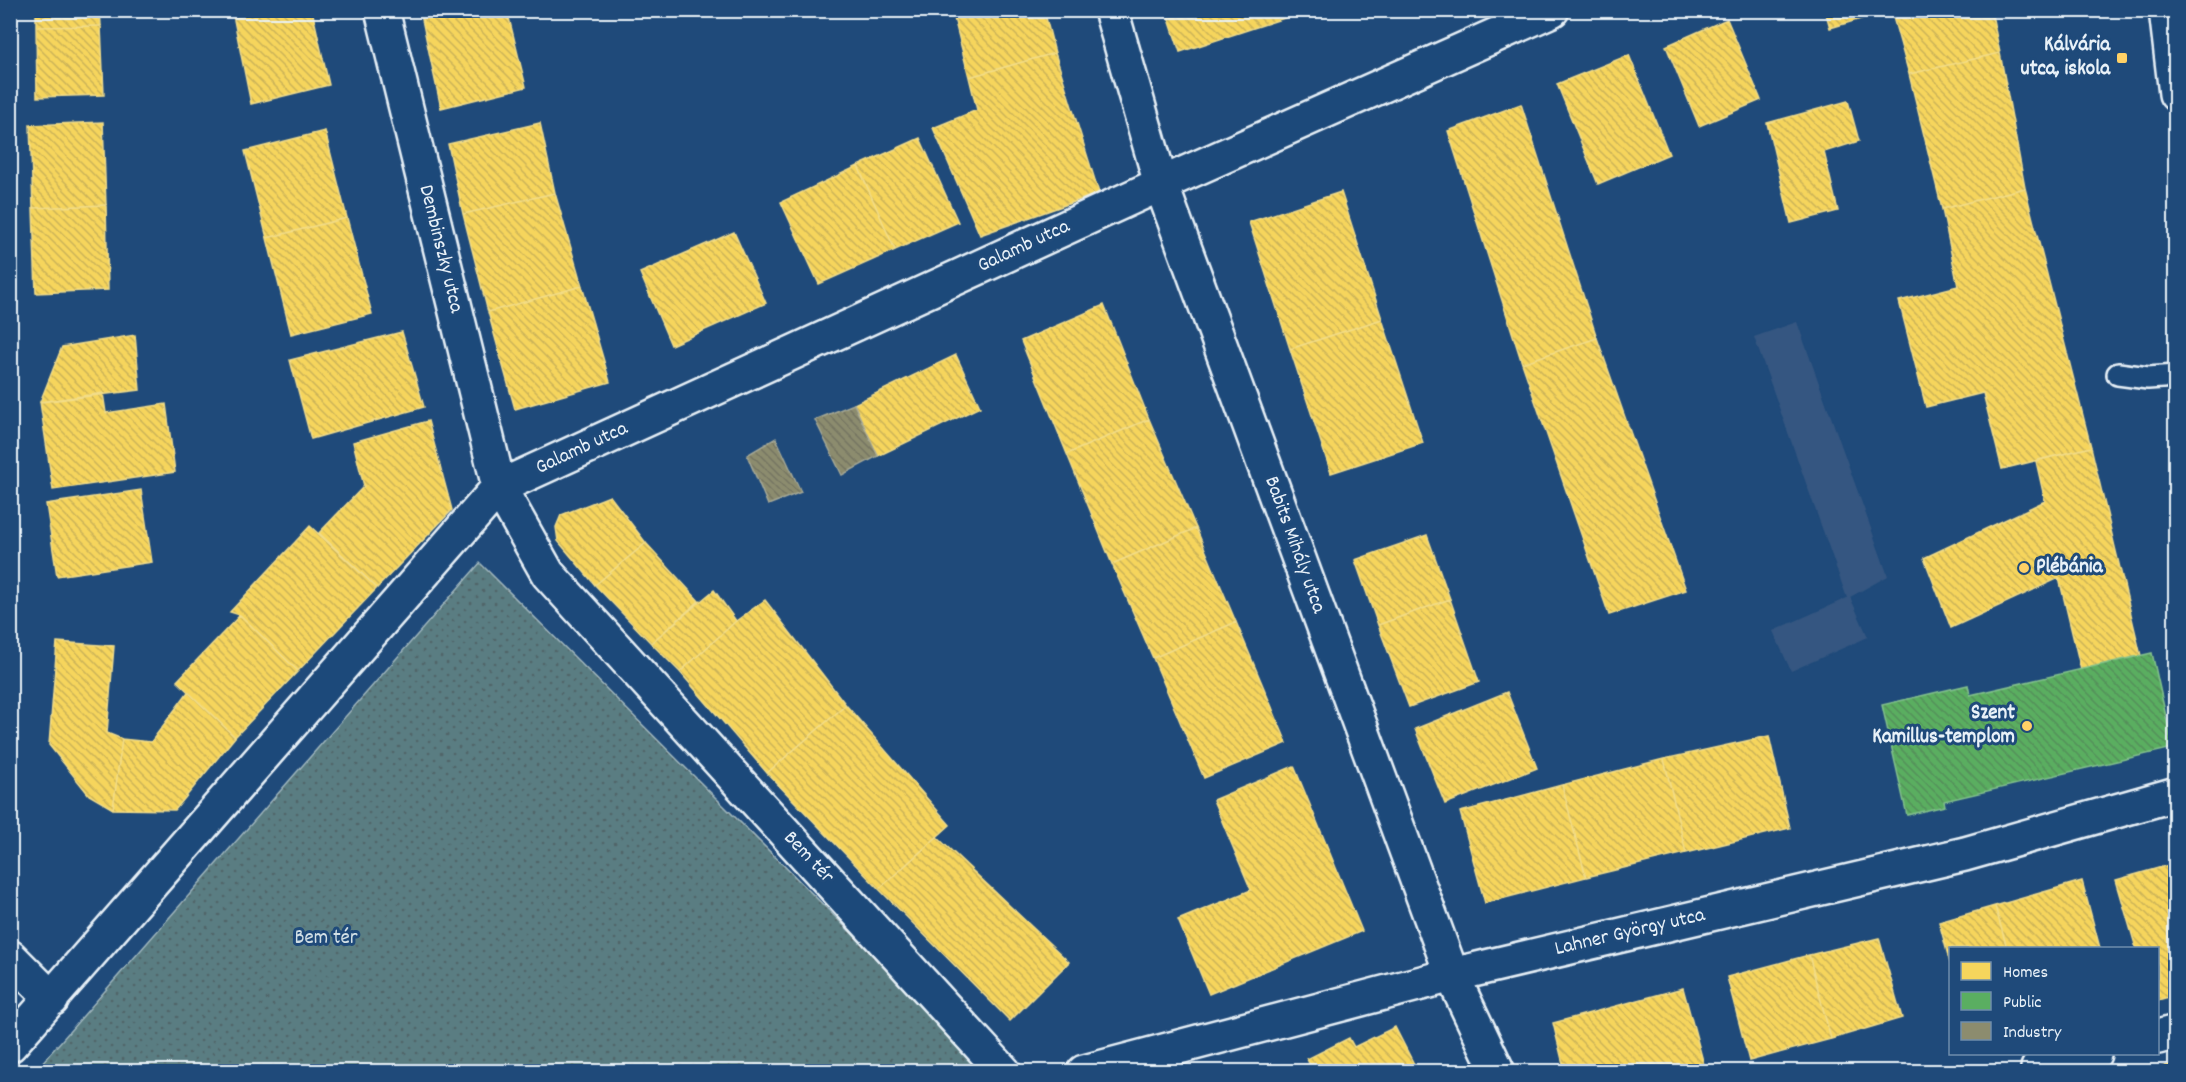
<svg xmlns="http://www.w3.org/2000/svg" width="2186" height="1082" viewBox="0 0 2186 1082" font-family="Dekko,sans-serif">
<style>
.built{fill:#365781}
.green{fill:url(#green-dots);stroke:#a1b7bd;stroke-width:1.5}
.homes{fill:url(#homes-back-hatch);stroke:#f2dd8b;stroke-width:1.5}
.public{fill:url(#public-back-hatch);stroke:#85c28e;stroke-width:1.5}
.industry{fill:url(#industry-back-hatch);stroke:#a8aa97;stroke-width:1.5}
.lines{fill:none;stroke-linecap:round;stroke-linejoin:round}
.service-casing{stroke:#e8f1f8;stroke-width:26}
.minor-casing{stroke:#e8f1f8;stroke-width:38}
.service{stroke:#1f4a7a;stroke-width:21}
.minor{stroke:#1f4a7a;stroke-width:33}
.poi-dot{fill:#ffd166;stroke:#1f4a7a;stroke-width:2}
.labels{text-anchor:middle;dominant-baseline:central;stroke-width:6;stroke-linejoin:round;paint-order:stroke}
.poi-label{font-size:21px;font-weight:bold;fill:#e8f1f8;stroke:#1f4a7a;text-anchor:end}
.street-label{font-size:21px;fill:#e8f1f8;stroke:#1f4a7a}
.park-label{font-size:21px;fill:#d3e0e6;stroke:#1f4a7a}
</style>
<defs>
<pattern id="green-dots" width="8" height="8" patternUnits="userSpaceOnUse" patternTransform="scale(1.5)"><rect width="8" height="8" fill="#5a7d82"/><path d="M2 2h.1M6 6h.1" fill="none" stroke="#516569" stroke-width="1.8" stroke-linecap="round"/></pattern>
<pattern id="homes-back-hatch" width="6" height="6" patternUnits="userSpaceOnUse" patternTransform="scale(1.5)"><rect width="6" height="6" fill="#f6d55c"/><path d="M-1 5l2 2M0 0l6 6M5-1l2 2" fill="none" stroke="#cab258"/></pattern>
<pattern id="public-back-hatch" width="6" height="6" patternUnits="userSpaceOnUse" patternTransform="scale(1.5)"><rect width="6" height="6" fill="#5aae61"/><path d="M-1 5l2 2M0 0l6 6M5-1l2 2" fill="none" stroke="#548f5a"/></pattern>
<pattern id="industry-back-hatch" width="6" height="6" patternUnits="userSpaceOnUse" patternTransform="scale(1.5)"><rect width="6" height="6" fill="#8c8c6e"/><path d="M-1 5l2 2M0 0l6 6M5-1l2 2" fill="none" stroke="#747461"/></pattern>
</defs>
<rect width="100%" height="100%" fill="#1f4a7a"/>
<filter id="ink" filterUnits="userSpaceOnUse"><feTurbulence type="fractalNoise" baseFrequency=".0167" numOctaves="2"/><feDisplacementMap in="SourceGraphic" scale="12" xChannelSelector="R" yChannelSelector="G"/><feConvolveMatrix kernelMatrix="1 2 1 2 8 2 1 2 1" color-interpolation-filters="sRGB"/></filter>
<g filter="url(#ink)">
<path class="built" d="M1797,322L1888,576L1850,597L1868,637L1791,671L1773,631L1847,598L1754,337Z"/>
<path class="green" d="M480,563L990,1071L34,1072Z"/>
<path class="homes" d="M36,10H100L101,26L36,27Z
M232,10H312L329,85L251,104Z
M420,10H507L526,87L441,108Z
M952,10H1044L1055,53L969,77Z
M1166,10H1309L1180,52Z
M1825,10H1891L1830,28Z
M1891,10H1991L2000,53L1909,74Z
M1727,19L1761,100L1699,126L1666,46Z
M101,26L104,95L37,97L36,27Z
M1055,53L1099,193L980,235L933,128L977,110L969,77Z
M2000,53L2025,188L1942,209L1909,74Z
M1629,55L1669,154L1598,184L1557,84Z
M1848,101L1859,141L1824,152L1838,211L1791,223L1767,123Z
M1521,104L1597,338L1522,363L1448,131Z
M103,122L106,205L33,208L30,125Z
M540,123L555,193L463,214L448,144Z
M325,131L347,218L267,238L245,151Z
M920,138L958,222L895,250L858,166Z
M858,166L895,250L819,284L781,202Z
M2025,188L2091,447L2002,469L1983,393L1926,407L1899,301L1958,286L1942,209Z
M1341,192L1382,319L1290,349L1249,222Z
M555,193L582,286L488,312L463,214Z
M106,205L108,290L36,293L33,208Z
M347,218L372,314L291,334L267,238Z
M734,232L766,303L671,345L640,273Z
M582,286L610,382L515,409L488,312Z
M1104,305L1149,419L1067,454L1021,341Z
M1382,319L1423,443L1331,473L1290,349Z
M402,332L424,407L311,439L290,360Z
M135,335L140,390L40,402L62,347Z
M1597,338L1686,590L1609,615L1522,363Z
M956,355L980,407L878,456L854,404Z
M103,393L106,413L166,404L175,472L53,490L40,402Z
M1149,419L1196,528L1112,564L1067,454Z
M428,421L452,510L377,588L319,533L364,486L353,442Z
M2091,447L2141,656L2081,670L2059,578L1951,628L1924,558L2045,501L2036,461Z
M141,490L152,562L57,576L46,504Z
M610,496L646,543L595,585L558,541L556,527L561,515Z
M310,526L377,588L298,671L240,615L230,612Z
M1196,528L1236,622L1153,658L1112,564Z
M1427,535L1450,599L1378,625L1355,560Z
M646,543L699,601L651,643L595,585Z
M714,590L736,621L680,672L651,643Z
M1450,599L1479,682L1409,707L1378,625Z
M765,600L846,705L767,773L680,672L736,621Z
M240,615L298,671L235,737L177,681Z
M1236,622L1287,743L1204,778L1153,658Z
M57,642L114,646L107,733L122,739L113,809L89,795L49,745Z
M188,692L235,737L175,810L113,809L122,739L151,742Z
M1507,692L1537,768L1445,804L1415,729Z
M846,705L950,825L879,889L767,773Z
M1769,736L1790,828L1686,853L1664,759Z
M1664,759L1686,853L1586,877L1562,785Z
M1294,766L1362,931L1209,994L1178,920L1251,890L1213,800Z
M1562,785L1586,877L1485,903L1460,812Z
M937,837L1069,962L1010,1021L879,889Z
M2176,863V995L2158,1000V948H2136L2116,880Z
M2082,881L2100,948H2007L1995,906Z
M1995,906L2007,948H1950V963L1939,922Z
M1879,938L1902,1018L1831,1039L1809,955Z
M1809,955L1831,1039L1749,1061L1727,977Z
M1683,988L1706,1072H1565L1553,1023Z
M1395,1027L1418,1072H1313L1307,1059L1349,1038L1354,1047Z
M2176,1062V1072H2148Z"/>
<path class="public" d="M2152,653L2173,748L1944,801L1945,806L1907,815L1882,705L1968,685L1970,695Z"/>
<path class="industry" d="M854,404L878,456L842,475L815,420Z
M776,438L801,492L768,505L747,455Z"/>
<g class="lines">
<g class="service-casing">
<path id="service" d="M2118,374L2148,378L2176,376"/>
</g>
<g class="minor-casing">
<path id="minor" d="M382,10L499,487L548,574L1004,1072
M1111,10L1161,184L1452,975L1498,1072
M2166,10L2176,94
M10,957L52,999
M2158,1037L2176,1032
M10,1045L499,487L1161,184L1552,10
M1084,1072L1452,975L1965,854L2176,794
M2039,1072L2038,1068L2094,1054"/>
</g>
<use href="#service" class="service"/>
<use href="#minor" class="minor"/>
</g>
</g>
<g class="poi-dot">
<rect x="2116" y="52" width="12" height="12" rx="3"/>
<circle cx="2024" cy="568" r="6"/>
<circle cx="2027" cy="726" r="6"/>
</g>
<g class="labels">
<g class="poi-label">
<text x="2110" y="46">Kálvária<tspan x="2110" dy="24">utca, iskola</tspan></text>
<text x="2036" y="568" text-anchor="start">Plébánia</text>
<text x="2015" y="714">Szent<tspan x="2015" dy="24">Kamillus-templom</tspan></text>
</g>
<g class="street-label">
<text transform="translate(1024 247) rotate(-25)">Galamb utca</text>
<text transform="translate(440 249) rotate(76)">Dembinszky utca</text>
<text transform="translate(582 449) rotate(-25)">Galamb utca</text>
<text transform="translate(1294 545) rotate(70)">Babits Mihály utca</text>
<text transform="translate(808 858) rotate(47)">Bem tér</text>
<text transform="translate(1630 933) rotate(-13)">Lahner György utca</text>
</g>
<g class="park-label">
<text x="326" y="939">Bem tér</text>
</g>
</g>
<rect width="2186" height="1082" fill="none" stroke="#1f4a7a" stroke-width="36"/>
<rect x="18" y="18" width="2150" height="1046" fill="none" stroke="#e8f1f8" stroke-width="2" filter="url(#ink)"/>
<rect x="1949" y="947" width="210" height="108" fill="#1f4a7a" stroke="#6f8dac" stroke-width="1.5"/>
<rect x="1961" y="962" width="30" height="18" fill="#f6d55c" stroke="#6f8dac" stroke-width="1.5"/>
<text x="2003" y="977" font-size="18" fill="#e8f1f8">Homes</text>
<rect x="1961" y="992" width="30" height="18" fill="#5aae61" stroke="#6f8dac" stroke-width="1.5"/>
<text x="2003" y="1007" font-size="18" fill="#e8f1f8">Public</text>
<rect x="1961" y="1022" width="30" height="18" fill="#8c8c6e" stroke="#6f8dac" stroke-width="1.5"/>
<text x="2003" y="1037" font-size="18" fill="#e8f1f8">Industry</text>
</svg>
